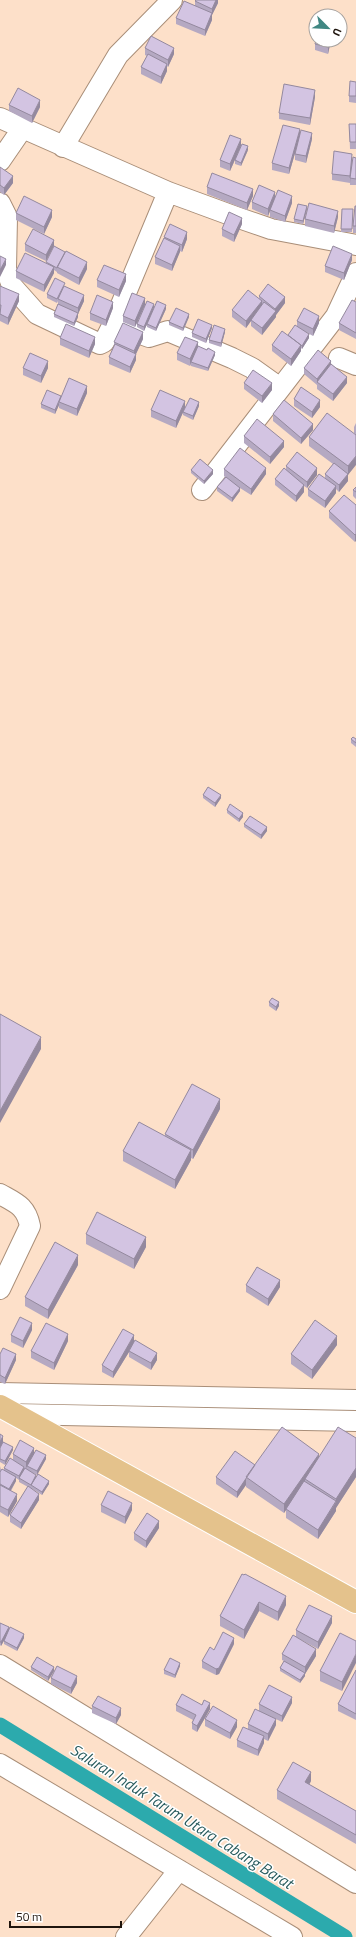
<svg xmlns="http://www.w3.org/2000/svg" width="356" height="1937" viewBox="0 0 356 1937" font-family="'Titillium Web',sans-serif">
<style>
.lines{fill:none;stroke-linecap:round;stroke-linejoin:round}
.canal{stroke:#2caaad;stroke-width:15}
.minor-casing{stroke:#a98e78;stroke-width:22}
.major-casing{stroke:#fff;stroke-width:24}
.minor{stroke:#fff;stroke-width:20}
.major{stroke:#e4c28c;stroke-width:22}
.wall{fill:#b5a9c2}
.shaded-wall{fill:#94899e}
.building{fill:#d3c4e2;stroke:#94899e}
.labels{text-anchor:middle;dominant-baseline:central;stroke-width:3;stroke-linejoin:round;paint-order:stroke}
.water-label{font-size:16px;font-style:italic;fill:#295b5d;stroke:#fff}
</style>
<rect width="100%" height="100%" fill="#fde0c9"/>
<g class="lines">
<path class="canal" d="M0,1725L345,1937"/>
<g class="minor-casing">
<path id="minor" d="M0,118L168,192L236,217L271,229L356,245
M63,147L118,55L172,0
M0,161L22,129
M0,203L7,217L6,269L12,286L37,314L100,344L104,342L113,324L149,337L168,331L232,358L252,368L280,388
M113,324L168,192
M339,358L356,365
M202,490L336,316L356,273
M0,1194C16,1203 26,1206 30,1226L0,1289
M0,1393L356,1400
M15,1414L356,1421
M0,1665L356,1883
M0,1764L292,1937
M126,1937L179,1870"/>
</g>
<g class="major-casing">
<path id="major" d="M0,1406L356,1602"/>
</g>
<use href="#minor" class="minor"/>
<use href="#major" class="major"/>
</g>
<path class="wall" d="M218,0V3L212,15V20L205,36L176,24V18L195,6V1Z
M316,40H331L328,54L315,50V44Z
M145,48L174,54L168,67L167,66V71L161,84L141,74V67L147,56L145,55Z
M356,82V103L349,102V96Z
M315,97L310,125L279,119V113Z
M9,105L40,107L32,123L9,111Z
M349,124H356V149H350Z
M300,136L289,174L272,170V163Z
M312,139L306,163L295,160V154Z
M241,146L230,171L220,167V160Z
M248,150L241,166L235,164V160Z
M356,158V185H350V178Z
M352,160L350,183L332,180V174Z
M0,167L13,183L4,195L0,192Z
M207,187L253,196L247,210L207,194Z
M275,197L292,203L285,222L270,217V211L268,216L252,209V202Z
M356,206V233H353V226Z
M307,209L303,224L294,222V219Z
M342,209H353L352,232H341Z
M16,213L52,217L44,234L16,220Z
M338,217L334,233L305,226V219Z
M242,224L234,242L222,236V229Z
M164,237L187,239L182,252L180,251L172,271L155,264V257L164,238Z
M54,240L46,261L25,251V244Z
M352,260L344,280L325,272V266Z
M46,263L87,269L79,285L57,273V270V272L54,270V273L44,292L16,278V271Z
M97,280L126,281L119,297L97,287Z
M0,286L19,301L8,325L0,321Z
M65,286L84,301L78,314V317L74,326L54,317V314L58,304V301L57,303L47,298V294Z
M259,296L285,303L276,315V317L262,335L251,326V321L246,328L232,317V310L259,299Z
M356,302V339L339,330V323Z
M145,305L135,327L123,322V316Z
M113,308L106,326L90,320V313Z
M154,308L144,331L137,327V324Z
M166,309L156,331L147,327V324Z
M189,317L183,331L169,325V322Z
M297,321L319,323L313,336L306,332L309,338L302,349L301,348V351L291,366L272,351V345L288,335L297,327Z
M212,328L206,343L192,337V333Z
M225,332L221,347L209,343V340Z
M60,338L95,344L89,358L60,345Z
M143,339L136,354V360L130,373L109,364V357L114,347V342Z
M198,347L207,350L215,355L208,371L191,366V364L190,366L177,360V353Z
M331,365L347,383L333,401L317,389V385L304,374V368Z
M23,368H48L41,383L23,375Z
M244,383L272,390L262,403L244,389Z
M87,393L77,416L59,408V405L55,414L41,408V404L61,396Z
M294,399L320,407L312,418L294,406Z
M199,406L193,420L183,415V412Z
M185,408L176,428L151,417V410Z
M273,414L313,430L301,444L273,421Z
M356,423V435L354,433V427Z
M356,435L348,475V481L339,492L336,489V493L325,508L308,496V489L325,479V474L333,464L309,446V437Z
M244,436L284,447L270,464L244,443Z
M286,466L317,475L307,488L304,486V492L296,502L275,485V479L286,470Z
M224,469L266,474L251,495L240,488V491L232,502L217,491V487L225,477L224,476Z
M191,470L213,474L204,484L191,473Z
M356,487V499L353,496V490Z
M356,505L355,542L329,518V511Z
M351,739H356V747L351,743Z
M203,795L221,798L215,807L203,798Z
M227,810L243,817L239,822L227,813Z
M244,824L267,831L261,839L244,827Z
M269,1002L279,1006L276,1011L269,1006Z
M220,1109L193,1159L191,1158V1160L175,1189L123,1161V1151L165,1136V1134Z
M86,1234L146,1247L134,1269L86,1244Z
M78,1265L48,1319L25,1306V1297Z
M246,1285L280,1287L268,1306L246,1292Z
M32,1330L23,1348L11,1342V1335Z
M68,1341L54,1370L31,1358V1351Z
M134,1341L157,1360L151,1370L129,1357V1352L113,1378L102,1372V1365Z
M337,1345L312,1379L291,1364V1354Z
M0,1354L16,1360L5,1384L0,1382Z
M0,1434L3,1442L13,1450L5,1465L0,1462Z
M356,1438V1477L336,1508V1511L318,1539L286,1518V1510L284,1513L246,1487V1485L237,1498L216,1484V1477L255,1465L319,1457Z
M34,1453L46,1459L37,1475L33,1473L36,1477L49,1484L42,1495L31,1488V1487V1488L39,1500L21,1529L10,1522V1515L28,1487L19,1482V1480L16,1478V1481L11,1491L17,1501L8,1517L0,1512V1466L1,1470H4V1468L13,1460V1454Z
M101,1505L132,1510L125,1524L101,1512Z
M159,1528L146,1548L134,1540V1533Z
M242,1574L286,1605L278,1621L259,1611L244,1639L220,1626V1616Z
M0,1623L9,1630L24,1638L17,1651L4,1644V1641L1,1646L0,1645Z
M332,1623L318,1649L296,1637V1630Z
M356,1641L342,1691L320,1681V1671Z
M234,1644L219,1674L216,1675L202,1668V1661Z
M282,1654L316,1656L305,1674V1676L300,1683L280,1671V1668L284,1661L282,1660Z
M180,1666L175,1678L164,1674V1670Z
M31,1667L54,1671L48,1681L31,1670Z
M356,1670V1720L338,1711V1704Z
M51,1678L77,1683L71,1694L51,1684Z
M292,1703L282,1722L276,1719V1725L268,1741L264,1739V1743L258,1756L237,1747V1740L248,1729V1724L259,1711V1704Z
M176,1705H202L210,1709L197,1732L192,1729V1723L193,1720L176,1711Z
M92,1706L121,1715L116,1724L92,1713Z
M205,1719L237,1727L230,1739L205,1726Z
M311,1781L309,1785L356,1811V1844L277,1799V1790Z"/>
<path class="shaded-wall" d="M216,0H218V3L212,15V20L205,36V30L212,13V9Z
M329,40H331L328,54V47Z
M174,48V54L168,67V60Z
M167,64V71L161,84V77Z
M315,90V97L310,125V118Z
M40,100V107L32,123V116Z
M300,129V136L289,174V168Z
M312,133V139L306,163V156Z
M241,139V146L230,171V164Z
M248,146V150L241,166V163Z
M352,154V160L350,183V176Z
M13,176V183L4,195V188Z
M253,189V196L247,210V203Z
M275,192V199L268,216V209Z
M292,196V203L285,222V216Z
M307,206V209L303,224V221Z
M52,210V217L44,234V227Z
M338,211V217L334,233V226Z
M242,218V224L234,242V235Z
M187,232V239L182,252V245Z
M54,240V246L46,261V255Z
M180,246V252L172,271V265Z
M352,254V260L344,280V273Z
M6,259V265L0,277V270Z
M87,262V269L79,285V278Z
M54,267V273L44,292V285Z
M126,274V281L119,297V290Z
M19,294V301L8,325V318Z
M84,295V301L78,314V308Z
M285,297V303L276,315V317L262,335V328L275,311V309Z
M145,298V305L135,327V321Z
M262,301V308L251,320V321L246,328V321Z
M113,302V308L106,326V320Z
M154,304V308L144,331V327Z
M166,305V309L156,331V328Z
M78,313V317L74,326V323Z
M189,314V317L183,331V328Z
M319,316V323L313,336V329Z
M212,325V328L206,343V339Z
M225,329V332L221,347V343Z
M143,332V339L136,354V360L130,373V367L134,358V351Z
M309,334V338L302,349V346Z
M95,337V344L89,358V351Z
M198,342V349L191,362L190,366V359Z
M301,345V351L291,366V359Z
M215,352V355L208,371V368Z
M48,361V368L41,383V376Z
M331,361V367L317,382V385V379Z
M347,377V383L333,401V394Z
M272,383V390L262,403V396Z
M87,386V393L77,416V409Z
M320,400V407L312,418V412Z
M185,401V408L176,428V421Z
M59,402V405L55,414V410Z
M199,402V406L193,420V416Z
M313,424V430L301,444V438Z
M284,441V447L270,464V457Z
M356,456V465L348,475V481L339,492V485L348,474V466Z
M266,468V474L251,495V489Z
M317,468V475L307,488V482Z
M213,470V474L204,484V481Z
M304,485V492L296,502V496Z
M336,486V493L325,508V501Z
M240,488V491L232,502V498Z
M356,534V541L355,542V535Z
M221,795V798L215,807V803Z
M243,813V817L239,822V819Z
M267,827V831L261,839V835Z
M279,1002V1006L276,1011V1007Z
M41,1037V1049L0,1123V1111Z
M220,1099V1109L193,1159V1150Z
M191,1150V1160L175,1189V1180Z
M146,1237V1247L134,1269V1259Z
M78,1255V1265L48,1319V1310Z
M280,1280V1287L268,1306V1299Z
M32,1323V1330L23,1348V1341Z
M68,1334V1341L54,1370V1363Z
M134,1335V1342L129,1351V1352L113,1378V1372Z
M337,1336V1345L312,1379V1370Z
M157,1353V1360L151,1370V1363Z
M16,1354V1360L5,1384V1378Z
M3,1436V1443L0,1449V1442Z
M13,1447V1450L5,1465V1461Z
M34,1448V1454L26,1468V1462Z
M319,1454V1463L305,1479V1483L284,1513V1504Z
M46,1455V1459L37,1475V1471Z
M24,1467V1470L19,1480V1476Z
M356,1468V1477L336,1508V1511L318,1539V1530L336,1502V1499Z
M36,1475V1478L31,1485V1488V1485Z
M16,1477V1481L9,1493V1489Z
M246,1478V1485L237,1498V1492Z
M49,1481V1484L42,1495V1492Z
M17,1494V1501L8,1517V1510Z
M39,1494V1500L21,1529V1523Z
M132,1503V1510L125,1524V1517Z
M159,1521V1528L146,1548V1541Z
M286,1596V1605L278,1621V1612Z
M259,1602V1611L244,1639V1630Z
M332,1616V1623L318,1649V1642Z
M9,1627V1631L1,1646V1642Z
M24,1634V1638L17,1651V1648Z
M234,1638V1644L219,1674L216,1675V1669Z
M316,1649V1656L305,1674V1667Z
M356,1654V1663L342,1691V1682Z
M180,1663V1666L175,1678V1675Z
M54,1667V1671L48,1681V1677Z
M305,1673V1676L300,1683V1680Z
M77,1676V1683L71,1694V1688Z
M292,1697V1703L282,1722V1716Z
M210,1703V1709L197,1732V1726Z
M121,1708V1715L116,1724V1718Z
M276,1719V1725L268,1741V1734Z
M237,1720V1727L230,1739V1733Z
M264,1736V1743L258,1756V1750Z
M311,1772V1781L305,1792V1782Z"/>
<path class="building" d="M196,0H216L212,9L195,1Z
M184,1L212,13L205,30L176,18Z
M151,36L174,48L168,60L145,48Z
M316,40H329L328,47L315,44Z
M148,54L167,64L161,77L141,67Z
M350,81L356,82V96H349Z
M284,84L315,90L310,118L279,113Z
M18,88L40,100L32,116L9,105Z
M349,124H356V142H350Z
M283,125L300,129L289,168L272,163Z
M301,130L312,133L306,156L295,154Z
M230,135L241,139L230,164L220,160Z
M242,144L248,146L241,163L235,160Z
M334,151L352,154L350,176L332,174Z
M353,157L356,158V179L350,178Z
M0,167L13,176L4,188L0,185Z
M212,173L253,189L247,203L207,187Z
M259,185L275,192L268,209L252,202Z
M278,190L292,196L285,216L270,210Z
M24,196L52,210L44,227L16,213Z
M309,203L338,211L334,226L305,219Z
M298,204L307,206L303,221L294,219Z
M355,206H356V226H353Z
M342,209H353L352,229H341Z
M229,212L242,218L234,235L222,229Z
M170,224L187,232L182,245L164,237Z
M33,229L54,240L46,255L25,244Z
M164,238L180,246L172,265L155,257Z
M54,246L65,252L57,268L46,262Z
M333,246L352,254L344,273L325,266Z
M66,251L87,262L79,278L57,267Z
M25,253L54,267L44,285L16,271Z
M0,256L6,259L0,270Z
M104,265L126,274L119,290L97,280Z
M55,278L65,283L57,299L47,294Z
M268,284L285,297L275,309L259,296Z
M0,286L19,294L8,318L0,314L1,305H0Z
M64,286L84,295L78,308L58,299Z
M248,290L262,301L246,321L232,310Z
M132,293L145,298L135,321L123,316Z
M97,295L113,302L106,320L90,313Z
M352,300L356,302V333L339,323Z
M147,301L154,304L144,327L137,324Z
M157,301L166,305L156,328L147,324Z
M264,302L276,311L262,328L251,320Z
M58,304L78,313L74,323L54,314Z
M176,308L189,314L183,328L169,322Z
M304,308L319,316L313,329L297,321Z
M198,319L212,325L206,339L192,333Z
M123,323L143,332L134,351L114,342Z
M66,324L95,337L89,351L60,338Z
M214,325L225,329L221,343L209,340Z
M295,325L309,334L302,346L288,335Z
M282,331L301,345L291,359L272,345Z
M185,337L198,342L190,359L177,353Z
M115,344L136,354L130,367L109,357Z
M198,346L207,350L208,348L215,352L208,368L191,362Z
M318,350L331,361L317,379L304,368Z
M30,353L48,361L41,376L23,368Z
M331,364L347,377L333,394L317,382Z
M253,370L272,383L262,396L244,383Z
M69,378L87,386L77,409L59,402Z
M301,387L320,400L312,412L294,399Z
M47,390L61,396L55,410L41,404Z
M160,390L185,401L176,421L151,410Z
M190,398L199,402L193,416L183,412Z
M284,400L313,424L301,438L273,414Z
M327,413L356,435V456L348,466L309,437Z
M257,419L284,441L270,457L244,436Z
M240,448L266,468L251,489L224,469Z
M297,452L317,468L307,482L286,466Z
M200,459L213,470L204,481L191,470Z
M334,463L348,474L339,485L325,474Z
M284,468L304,485L296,496L275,479Z
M319,474L336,486L325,501L308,489Z
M226,477L240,488L232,498L217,487Z
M356,487V492L353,490Z
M344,495L356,505V534L355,535L329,511Z
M353,737L356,739V743L351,739Z
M208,787L221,795L215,803L203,795Z
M230,804L243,813L239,819L227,810Z
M250,816L267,827L261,835L244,824Z
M272,998L279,1002L276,1007L269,1002Z
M0,1014L41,1037L0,1111Z
M192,1084L220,1099L193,1150L165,1134Z
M139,1122L191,1150L175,1180L123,1151Z
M97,1212L146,1237L134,1259L86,1234Z
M55,1242L78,1255L48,1310L25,1297Z
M257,1267L280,1280L268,1299L246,1285Z
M20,1317L32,1323L23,1341L11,1335Z
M315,1320L337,1336L312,1370L291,1354Z
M46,1323L68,1334L54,1363L31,1351Z
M123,1329L134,1335L113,1372L102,1365Z
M135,1340L157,1353L151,1363L129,1351Z
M3,1348L16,1354L5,1378L0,1375V1354Z
M282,1427L319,1454L284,1504L246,1477Z
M338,1427L356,1438V1468L336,1499L305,1479Z
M0,1434L3,1436L0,1442Z
M20,1440L34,1448L26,1462L13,1454Z
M3,1442L13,1447L5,1461L0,1459V1448Z
M36,1450L46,1455L37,1471L27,1466Z
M235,1451L255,1465L237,1492L216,1477Z
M10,1458L24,1467L19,1476L4,1468Z
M25,1468L36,1475L31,1485L19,1478Z
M2,1469L16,1477L9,1489L0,1484V1472Z
M38,1474L49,1481L42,1492L31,1485Z
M304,1481L336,1501L318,1530L286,1509Z
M0,1485L17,1494L8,1510L0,1506Z
M28,1486L39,1494L21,1523L10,1515Z
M108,1491L132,1503L125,1517L101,1505Z
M147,1513L159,1521L146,1541L134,1533Z
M242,1574L244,1575L245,1574L286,1596L278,1612L259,1602L244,1630L220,1616Z
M309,1605L332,1616L318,1642L296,1630Z
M0,1623L9,1627L1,1642H0Z
M10,1627L24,1634L17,1648L4,1641Z
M223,1632L234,1638L219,1668L216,1669L202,1661L210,1647L214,1650Z
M340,1633L356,1641V1654L342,1682L320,1671Z
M293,1635L316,1649L305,1667L282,1654Z
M37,1657L54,1667L48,1677L31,1667Z
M170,1658L180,1663L175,1675L164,1670Z
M284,1661L305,1673L300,1680L280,1668Z
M57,1666L77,1676L71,1688L51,1678Z
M356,1670V1714L338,1704Z
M269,1685L292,1697L282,1716L259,1704Z
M182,1694L202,1705L204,1700L210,1703L197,1726L192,1723L196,1715L176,1705Z
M98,1696L121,1708L116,1718L92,1706Z
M213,1706L237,1720L230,1733L205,1719Z
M255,1709L276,1719L268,1734L248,1724Z
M243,1727L264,1736L258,1750L237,1740Z
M293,1762L311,1772L305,1782L356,1811V1835L277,1790Z"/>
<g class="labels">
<g class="water-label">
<text transform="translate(182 1816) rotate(32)">Saluran Induk Tarum Utara Cabang Barat</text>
</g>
</g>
<g transform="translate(328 28) rotate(114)"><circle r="19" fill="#ffffff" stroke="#a5a19e"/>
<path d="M0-3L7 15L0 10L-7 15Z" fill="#408782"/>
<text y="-6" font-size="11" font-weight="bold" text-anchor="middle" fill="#1f150d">U</text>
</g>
<path d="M10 1921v6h111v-6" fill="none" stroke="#1f150d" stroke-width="2"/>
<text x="16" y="1921" font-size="12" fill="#1f150d" stroke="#ffffff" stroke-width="3" paint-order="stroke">50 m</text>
</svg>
